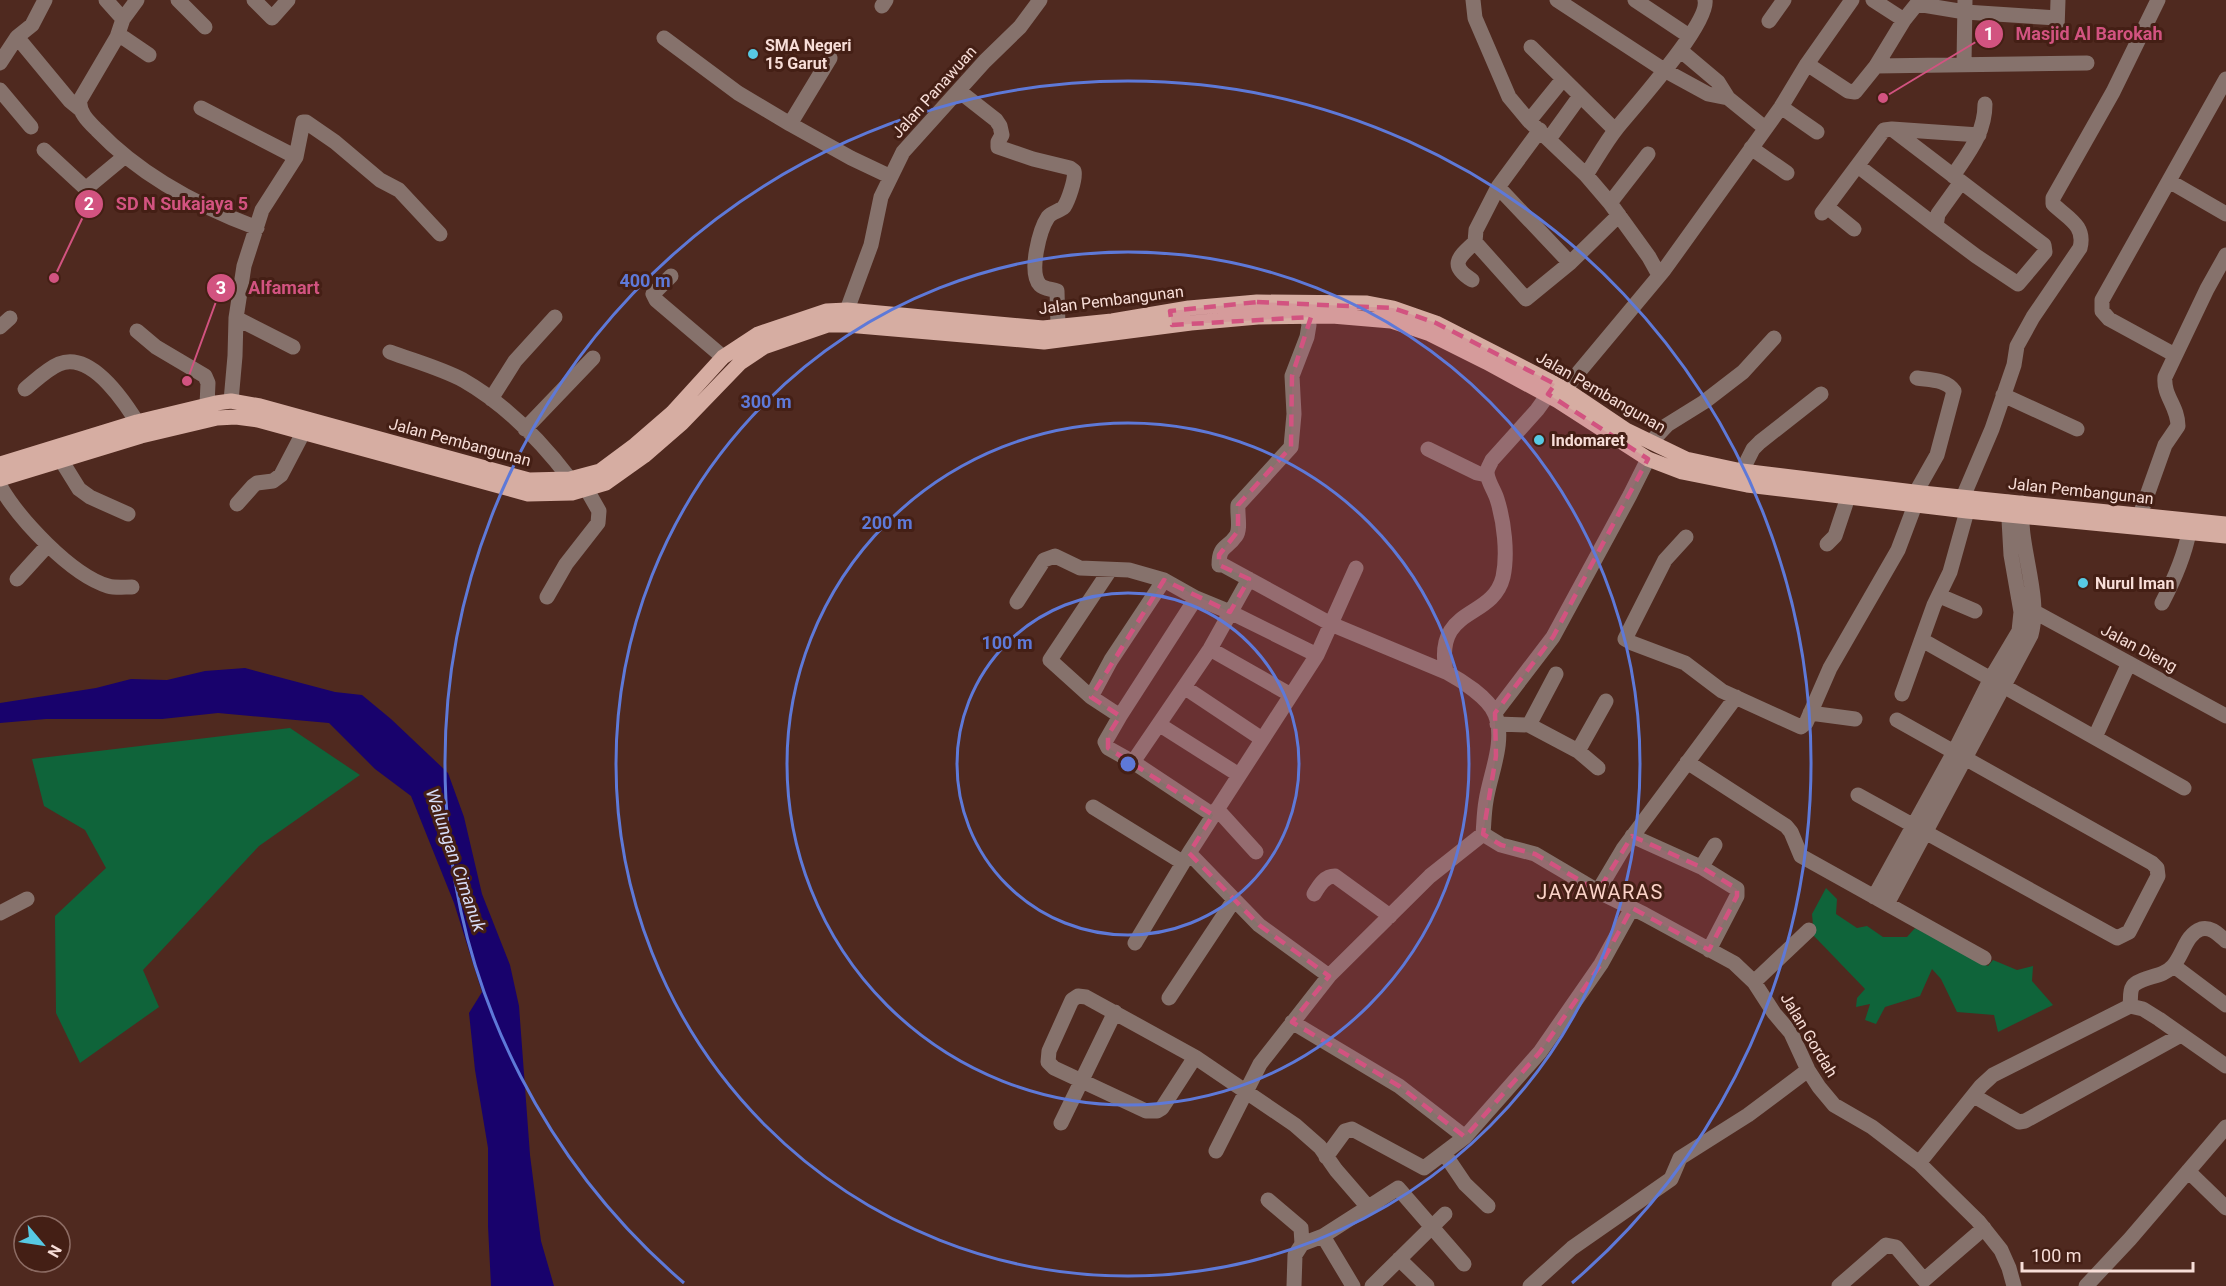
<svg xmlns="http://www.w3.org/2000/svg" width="2226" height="1286" viewBox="0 0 2226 1286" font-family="Roboto,sans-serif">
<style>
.green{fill:#0f643a}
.water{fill:#18026c}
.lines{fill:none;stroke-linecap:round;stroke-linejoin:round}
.minor{stroke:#86726c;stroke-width:15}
.major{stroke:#d6ada2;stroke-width:15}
.marked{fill:#d25380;fill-opacity:0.2;stroke:#d25380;stroke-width:4.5;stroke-dasharray:12 8;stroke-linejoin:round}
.ring{fill:none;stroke:#5e79d8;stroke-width:3}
.poi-dot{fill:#57c9e3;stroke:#441f15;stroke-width:2}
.labels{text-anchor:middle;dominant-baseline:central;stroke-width:6;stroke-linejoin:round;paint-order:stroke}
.poi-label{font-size:16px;font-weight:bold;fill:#f7ddd7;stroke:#441f15;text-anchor:start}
.street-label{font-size:16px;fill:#f7ddd7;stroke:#441f15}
.water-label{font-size:18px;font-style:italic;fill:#d7ddf8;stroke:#441f15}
.quarter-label{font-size:20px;letter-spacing:1.5px;fill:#fbd3c8;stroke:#441f15}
.centre{fill:#5e79d8;stroke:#441f15;stroke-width:3}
.ring-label{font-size:18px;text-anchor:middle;font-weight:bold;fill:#5e79d8;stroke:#441f15;stroke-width:6;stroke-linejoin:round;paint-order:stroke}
.leader{fill:none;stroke:#d25380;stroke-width:2}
.callout-dot{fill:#d25380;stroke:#441f15;stroke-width:2}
.mark-label{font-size:18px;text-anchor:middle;font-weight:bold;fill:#fff}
.callout-label{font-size:18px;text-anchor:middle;font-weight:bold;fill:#d25380;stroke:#441f15;stroke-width:6;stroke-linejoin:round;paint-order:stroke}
</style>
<rect width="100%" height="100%" fill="#4f291f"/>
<path class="green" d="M290,728L360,775L259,846L143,970L159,1007L80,1063L56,1013L55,916L106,868L85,830L44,806L32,759Z
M1826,888L1837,899L1836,914L1857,928L1867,926L1883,937H1907L1915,928L1988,966L1993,960L2017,970L2033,966L2032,981L2053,1005L1998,1032L1994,1015L1957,1012L1941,979L1932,969L1920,996L1885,1007L1876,1024L1865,1020L1870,1004L1856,1007L1857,998L1865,989L1814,936L1812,914Z"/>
<path class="water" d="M245,668L335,692L362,695L391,719L448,773L464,817L482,894L510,965L519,1006L530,1155L541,1241L554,1286H491L488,1226V1148L475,1070L469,1013L482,992L454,903L411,796L375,769L329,723L218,713L162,719H46L0,723V703L96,688L131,679L167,680L205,671Z"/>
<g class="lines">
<path class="minor" d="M45,0L32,25L17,37L70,101L81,110
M106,0L123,19
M178,0L205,27
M254,0L272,18L288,0
M1473,0L1475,18L1509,97L1529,121L1586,175L1610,203L1649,257L1659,275
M1557,0L1664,70L1708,94L1728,98
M1635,0L1689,36
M1873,0L1904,20
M1917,4L1965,12L2057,18
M882,6L886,0
M1769,21L1784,0
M2057,30L2058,0
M117,37L123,19L137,0
M664,38L738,93L790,124
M1531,47L1615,130
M1680,50L1718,82L1728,98L1765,128
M149,55L124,38L117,37L80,100C78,112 89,122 97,130C141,176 198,206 257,228
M830,58L790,124L851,158L889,176
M0,63L17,37
M1807,64L1848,91L1855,92L1876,66L1904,20L1920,0
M1964,64L1965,0
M1876,66L2087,63
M0,90L31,127
M959,91L996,120L1000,126L1002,135L998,142V147L1033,159L1070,168L1074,171C1076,179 1068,201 1064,207C1060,211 1052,212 1048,217C1040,229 1028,272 1040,285C1044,289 1052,289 1057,291L1058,326
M1781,107L1817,132
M201,108L296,157
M1529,121L1563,79
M1892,129L1979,135
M1540,130L1498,187L1570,263
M1549,139L1580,96
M1751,148L1787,173
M44,150L84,187L89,186L124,157
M1858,166L1936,226
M1586,175C1596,160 1605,143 1617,128C1634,107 1710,23 1705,0
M1953,176C1969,152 1985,133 1985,104
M2169,181L2226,214
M1610,203L1648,154
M1827,207L1854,229
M1822,213L1884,130L1892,129L2044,245L2045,252L2018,284L1976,256L1936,226L1938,214L1961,182
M1475,242L1526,299L1570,263L1619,215
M671,276L653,294L656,300L723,357
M1472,280C1448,265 1459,257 1475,242L1476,230L1498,187
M1307,317L1309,325L1307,337L1292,376L1294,414L1291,447L1238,505C1237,514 1241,529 1236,536C1227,549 1219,545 1219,565H1223L1331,624L1446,672
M236,318L293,347
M847,322V310L871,245L881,197L903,152L985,61L1020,27L1040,0
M0,327L10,318
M137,331L156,347L205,376L208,383L207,405
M390,352C414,361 440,368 463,380C505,404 541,441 570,479
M2175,355L2109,319L2102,311V300L2226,79
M1555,385L1537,410L1492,460C1490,465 1487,468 1487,473C1488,482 1494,490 1497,499C1504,521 1508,554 1503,577C1492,621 1434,605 1446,672C1461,680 1489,698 1495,714C1506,741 1490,774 1486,801C1484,812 1484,823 1483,834L1501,845L1535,854L1601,893L1644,914L1734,963L1754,982L1774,1013L1791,1033L1808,1070L1819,1087L1834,1105L1872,1127L1919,1163L1978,1221L2001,1250L2009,1268L2014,1286
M25,389C35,381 47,369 59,364C93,350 129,408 143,432
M2003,395L2077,429
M1558,397L1664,270L1781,107L1807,64L1852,0
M491,399L515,361L555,317
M231,401L235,356L236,318L244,266L262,210L296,157L303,122H306L335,142L380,180L399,190L440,234
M525,429L593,358
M1651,442L1667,425L1704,402L1743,372L1774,338
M1428,449L1477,473L1487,475
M61,460L79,489L90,497L128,514
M1742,471L1753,449L1760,442L1821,394
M0,486C19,519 71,575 108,586C115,588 124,587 132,587
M1916,492L1937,455L1954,391C1946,379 1929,380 1917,378
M1963,497L1992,429L2014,365L2017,346L2033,317L2080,248C2086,225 2067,218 2053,204V198L2113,92L2158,0
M237,504L253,486L257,483L273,481L281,475L303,433
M2140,515L2165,445L2178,426C2178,406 2163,396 2165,377L2207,289L2226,255
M1686,537L1665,560L1625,639L1632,643L1685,663L1722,691L1801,727L1806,723L1830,668L1898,550L1915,505
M1827,544L1835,536L1848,497
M1110,570L1050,660L1091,697L1120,716L1196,598
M17,579L48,545
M1940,596L1975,611
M547,597L566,564L598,523L599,511L587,490
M1017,602L1044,560L1055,556L1080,568L1129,570L1164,580L1196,598L1230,612L1317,655
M2162,603C2174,580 2184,558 2189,532
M2035,612L2226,716
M1922,640L2184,788
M1210,649L1291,695
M1184,687L1262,739
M1902,694L1934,605L1950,572L1967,511
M1091,697L1111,660L1164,580
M1495,713L1553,637L1630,495L1648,459
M1810,713L1855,719
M1120,716L1105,742L1108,748L1133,762L1213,815
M1497,724L1529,725L1578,751L1598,768
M1160,725L1239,775
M1529,725L1556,674
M2095,737L2129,663
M1578,751L1606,701
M1133,762L1210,649L1249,579
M1687,762L1786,826L1791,832L1801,856L1984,958
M1858,795L2117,938L2129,932L2158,876L2157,868L2152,863L1897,720
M1093,807L1182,862
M1217,809L1256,852
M1632,836L1703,868
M1598,891L1623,849L1736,697
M1314,894C1319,886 1324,876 1335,876L1390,916
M1874,897L1954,752L1991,678L2019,631L2021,612L2011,555L2008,502
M1887,904L2031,635C2042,595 2018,547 2022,503
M0,913L27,899
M1135,943L1189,853
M1709,950L1737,896V889L1703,868L1702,866L1715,845
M2174,966L2226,1005
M1329,976L1259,925L1189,853L1317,655L1356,568
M1754,982L1809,930
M1169,998L1234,900
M2130,1006C2131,1000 2129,988 2135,984C2147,975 2162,978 2173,966C2183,955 2186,934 2201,929C2211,926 2219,935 2226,941
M1292,1022L1399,1086L1465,1137
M1195,1057L1162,1108L1157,1111H1146L1054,1068L1048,1062L1049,1051L1072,1000L1078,996L1086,997L1195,1057L1295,1125L1320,1147L1336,1170L1368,1207
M1974,1096L2019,1122L2025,1121L2181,1035
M1061,1123L1115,1012
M1216,1151L1260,1064L1329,976L1430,876L1483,834
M1444,1153L1465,1184L1488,1206
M1326,1157L1345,1131L1352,1129L1424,1168L1465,1137L1540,1052L1601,964L1632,908
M1919,1163L1981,1086L1993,1075L2130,1006L2143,1009L2159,1019L2226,1066
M2188,1171L2226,1208
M1268,1200L1301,1228L1302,1244
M1323,1236L1353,1286
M1399,1259L1427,1286
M1294,1286L1295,1255L1302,1244L1323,1236L1398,1188L1464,1264
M1372,1286L1445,1214
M1530,1286L1572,1248L1671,1179L1680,1158L1748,1115L1808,1070
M1839,1286L1886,1245L1896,1247L1924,1280L1984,1228
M2086,1286L2130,1239L2226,1127"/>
<path class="major" d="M0,464L137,422L216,403L231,401L260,406L529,480L570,479L600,471L635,445L672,413L723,357L758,334L826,311L847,310L1043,328L1112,321L1189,308L1257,302L1367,303L1393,308L1436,323L1565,389L1626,430L1686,459L1742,471L1922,493L2226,524
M0,479L141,436L217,418L236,417L258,420L528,494L572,493L606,483L644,456L682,423L740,363L764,347L828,325H847L1044,342L1191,323L1258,317L1332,316L1391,321L1430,334L1486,362L1558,401L1648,459L1682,472L1747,485L1967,511L2226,536"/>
</g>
<path class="marked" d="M1257,302L1393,308L1436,323L1555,384L1548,394L1648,459L1553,637L1495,713L1496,756L1483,834L1501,845L1535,854L1598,891L1632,836L1703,868L1737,889V896L1709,950L1632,908L1601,964L1540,1052L1465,1137L1399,1086L1292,1022L1329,976L1259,925L1189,853L1213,815L1108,748V735L1120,716L1091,697L1164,580L1230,612L1249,579L1219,565V555L1238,531V505L1291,447L1292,376L1311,317L1172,325L1170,311Z"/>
<g class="ring">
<circle cx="1128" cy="764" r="171"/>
<circle cx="1128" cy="764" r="341"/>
<circle cx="1128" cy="764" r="512"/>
<path d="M684 1283A683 683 0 1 1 1572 1283"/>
</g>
<g class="poi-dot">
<circle cx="753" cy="54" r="6"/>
<circle cx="1539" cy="440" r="6"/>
<circle cx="2083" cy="583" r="6"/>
</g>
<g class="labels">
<g class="poi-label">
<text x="765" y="45">SMA Negeri<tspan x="765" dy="18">15 Garut</tspan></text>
<text x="1551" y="440">Indomaret</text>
<text x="2095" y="583">Nurul Iman</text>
</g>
<g class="street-label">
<text transform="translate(934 92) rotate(-48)">Jalan Panawuan</text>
<text transform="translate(1111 300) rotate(-7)">Jalan Pembangunan</text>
<text transform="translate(1601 392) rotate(30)">Jalan Pembangunan</text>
<text transform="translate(460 442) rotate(15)">Jalan Pembangunan</text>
<text transform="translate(2081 491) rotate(6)">Jalan Pembangunan</text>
<text transform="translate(2139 648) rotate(28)">Jalan Dieng</text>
<text transform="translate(1809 1035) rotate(59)">Jalan Gordah</text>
</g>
<g class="water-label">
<text transform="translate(456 860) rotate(71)">Walungan Cimanuk</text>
</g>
<g class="quarter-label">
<text x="1600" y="892">JAYAWARAS</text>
</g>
</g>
<circle cx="1128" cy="764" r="9" class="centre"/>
<g class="ring-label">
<text x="645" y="287">400 m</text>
<text x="766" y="408">300 m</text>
<text x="887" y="529">200 m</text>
<text x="1007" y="649">100 m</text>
</g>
<path class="leader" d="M1883 98L1989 34M54 278L89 204M187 381L221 288"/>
<g class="callout-dot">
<circle cx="1883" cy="98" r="6"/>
<circle cx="54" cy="278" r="6"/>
<circle cx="187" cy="381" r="6"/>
<circle cx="1989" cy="34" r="15"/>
<circle cx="89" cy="204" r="15"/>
<circle cx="221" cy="288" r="15"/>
</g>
<g class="mark-label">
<text x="1989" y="40">1</text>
<text x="89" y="210">2</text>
<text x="221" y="294">3</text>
</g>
<g class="callout-label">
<text x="2089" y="40">Masjid Al Barokah</text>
<text x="182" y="210">SD N Sukajaya 5</text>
<text x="284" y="294">Alfamart</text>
</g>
<g transform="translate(42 1244) rotate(119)"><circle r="28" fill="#441f15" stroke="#8c6b63" stroke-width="1.5"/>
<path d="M0-4.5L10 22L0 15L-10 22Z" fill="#57c9e3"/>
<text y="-9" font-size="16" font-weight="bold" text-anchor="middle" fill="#f7ddd7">N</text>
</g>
<path d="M2022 1262v9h171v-9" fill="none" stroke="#f7ddd7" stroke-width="3"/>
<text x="2031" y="1262" font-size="18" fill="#f7ddd7" stroke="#441f15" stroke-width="4.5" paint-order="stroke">100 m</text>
</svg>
